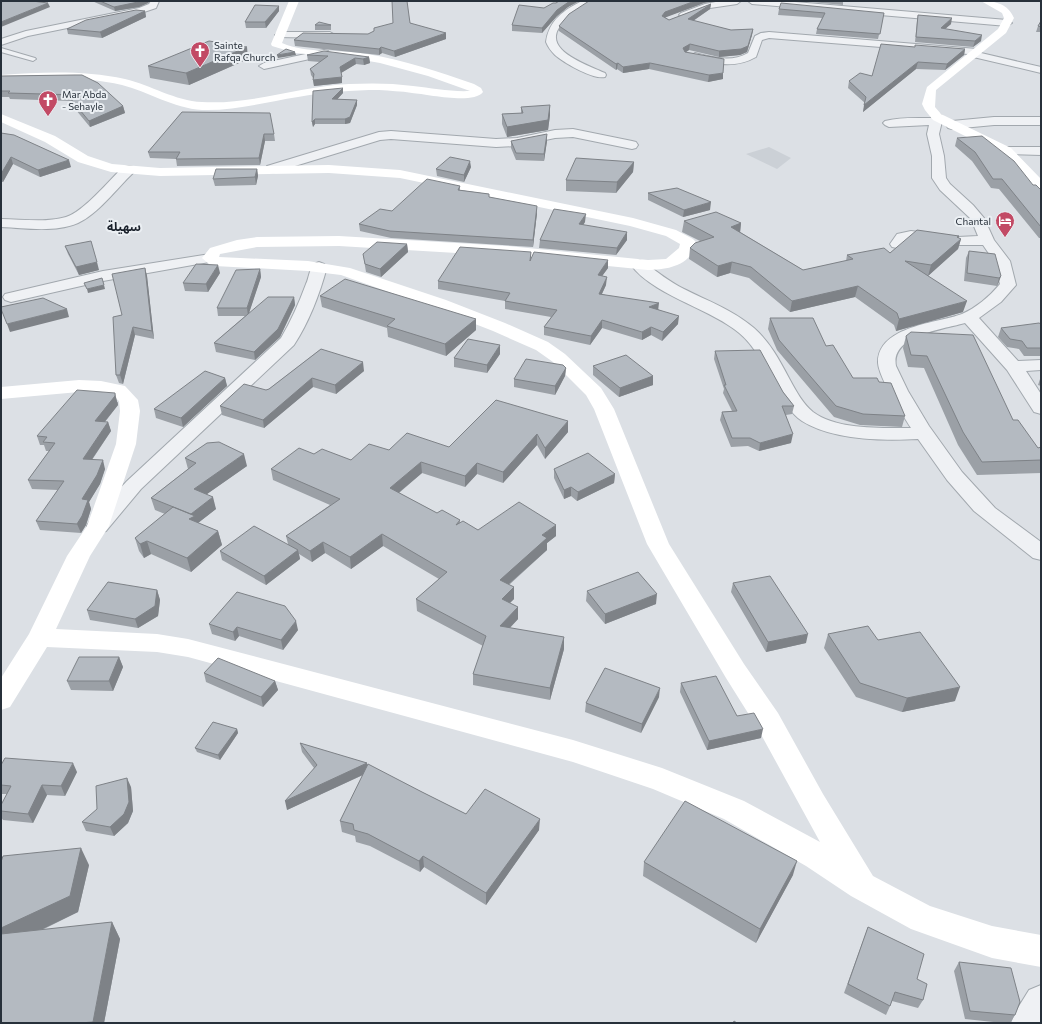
<svg xmlns="http://www.w3.org/2000/svg" width="1042" height="1024" viewBox="0 0 1042 1024" font-family="Commissioner,'Noto Sans Arabic',sans-serif">
<style>
.built{fill:#cbd0d6}
.lines{fill:none;stroke-linecap:round;stroke-linejoin:round}
.lane-casing{stroke:#a2a8ae;stroke-width:2}
.street-casing{stroke:#a2a8ae;stroke-width:2}
.lane{fill:#eff1f4;fill-rule:evenodd}
.street{fill:#eff1f4;fill-rule:evenodd}
.secondary{fill:#fff;fill-rule:evenodd}
.wall{fill:#9ba0a6}
.shaded-wall{fill:#7e8287}
.building{fill:#b4bac1;stroke:#7e8287}
.labels{text-anchor:middle;dominant-baseline:central;stroke-width:4;stroke-linejoin:round;paint-order:stroke}
.far-poi-label{font-size:10px;fill:#27303a;stroke:#ebeff3;text-anchor:start}
.far-quarter-label{font-size:12px;font-weight:bold;fill:#1a212b;stroke:#ebeff3}
</style>
<rect width="100%" height="100%" fill="#dce0e5"/>
<path class="built" d="M769,147L791,158L777,169L746,154Z"/>
<g class="lines">
<g class="lane-casing">
<path id="lane" d="M1,48L35,58L36,59L33,61L1,52Z"/>
</g>
<g class="street-casing">
<path id="street" d="M151,1H159L156,8L141,13L28,36L1,45V39L26,31L139,8L149,4Z
M582,1H593C587,8 575,11 568,18C533,47 583,63 605,73L606,75L605,77C594,80 564,63 555,55C551,51 548,47 546,42C549,20 564,10 582,1Z
M721,1H741L737,4L710,8L684,18L679,15L681,13L705,4Z
M748,1H783L1007,20L1012,23L1007,26L752,4Z
M280,32H330L335,35L330,38L277,37L275,35Z
M769,32L977,49L981,50V53L1041,67V73L969,56L968,54L769,38L762,40L756,57C735,69 713,64 691,58L690,56L695,53C712,57 731,63 748,53L755,36L761,33Z
M324,50L328,51L329,53L328,55L264,69L259,66L264,63Z
M937,114L941,115L943,117L939,134L944,156L946,178L950,184L973,205L984,218L994,240L1010,261L1016,285L1001,302L979,318L1018,361L1041,360V370L1026,371L1041,394V414L1034,412L1007,370L965,323C945,329 890,335 896,366L908,391L929,426L962,472L995,508L1041,542V560L1033,558L974,511L947,480L918,439C883,441 832,440 802,421C790,413 781,397 775,385C763,364 754,343 734,329C706,308 651,293 631,265L634,262L639,260L644,262C657,272 670,282 684,289C708,301 733,310 754,328C770,342 780,361 790,380C796,391 803,404 813,412C837,430 882,428 911,428C902,414 879,378 878,363C877,326 938,323 962,314C976,308 990,296 1000,284L994,261L983,245H958L911,239L907,240L902,247L897,248L892,247L890,244L897,234L911,231L958,237L978,236L971,219L940,190L932,178V156L927,134L929,125L889,127L885,125L883,123L885,121C900,117 916,118 931,118L933,115Z
M994,117H1041V125H994L952,129L948,128L946,125L948,122L952,121Z
M573,129L632,141L636,142L638,145L636,148L632,149L573,137L555,138L517,146L496,147L391,139L380,140L272,173L267,172L266,169L267,166L379,132L391,131L496,139L517,138L555,130Z
M1006,147H1041V155L1002,154L1000,151L1002,148Z
M128,166L133,167L134,170L133,173C117,188 98,214 78,223C55,233 25,228 1,227V219C21,219 46,223 66,217C83,212 110,180 123,167Z
M210,254L215,255L217,258L215,261L103,281L11,302L5,300L3,297L5,294L103,271Z
M319,262L324,264L327,267C320,293 309,322 294,345L141,489L106,531L98,533L90,531L87,526L90,521L127,481L281,338C291,321 299,303 306,284C309,278 309,270 314,264Z
M1041,985V1023H1011L1016,1011L1029,990Z"/>
</g>
<use href="#lane" class="lane"/>
<use href="#street" class="street"/>
<path class="secondary" d="M289,1H299L282,43C308,54 339,49 367,54C404,60 439,72 474,84L481,88L483,92C473,105 427,94 412,93C401,91 390,91 379,90C352,90 325,92 298,97C266,102 235,111 202,110C173,108 149,92 122,85C82,76 41,79 1,81V75C42,72 84,70 125,79C151,85 175,101 202,102C252,105 300,86 349,84C370,83 392,83 413,86C432,88 451,92 470,91L428,76L380,63L357,59L295,53L272,46L271,44Z
M981,1C996,1 1008,4 1014,18L1006,33L936,90L935,107L941,114L1011,148L1041,179V191L1036,190L1001,154L933,120L925,110L922,104L927,87L998,29L1004,18L1002,13Z
M1,114L55,136L88,156L112,164L160,168L329,165L400,170L633,218L676,230L693,239L696,242C693,265 667,270 648,270L507,256L339,246L257,247L220,254L219,257L308,261L350,268L446,300L505,323L548,342L565,354L601,388L614,409L669,544L744,664L778,713L823,794L873,876L930,906L992,926L1041,935V967L992,958L911,929L851,896L806,866L724,819L653,789L573,762L188,657L157,652L47,647L10,707L1,710V678L29,634L67,556L87,526L116,444L120,411L119,401L112,395L79,392L1,399V387L79,380L101,381L125,386L138,400L140,411L136,444L109,526L90,556L56,629L157,634L188,639L573,740L662,768L744,801L820,842L758,729L726,678L647,544L594,409L586,395L553,362L536,350L493,331L434,308L341,275L308,271L215,266L209,264L202,258L210,248L237,240L257,237L339,236L507,246L648,260L666,259L679,248L680,244L666,236L630,226L400,178L329,173L160,176L111,172L78,162L45,142L1,122Z"/>
</g>
<path class="wall" d="M92,1H150L148,3L139,7L115,11Z
M559,1H579L568,7L557,16L542,33L512,31V25Z
M801,1H843V5Z
M704,3L665,17L669,20L711,4L710,9L693,21L731,30L753,29L752,35L747,52L740,55L719,57L689,50L686,52L723,79L708,82L649,69L623,73L617,69L616,70L559,31V26Z
M279,6V11L266,28H246L245,22Z
M779,9L884,13L878,39L816,34L817,29L822,18L778,15Z
M145,11L146,17L102,38L68,34L67,29Z
M918,15L951,24L945,29L981,41L973,47L915,42L917,21Z
M1041,21V32H1036L1038,26Z
M410,23L446,39L395,57L382,53L379,55L295,46L294,40L368,34Z
M315,25H331V30H315Z
M915,47L965,49L964,55L945,70L916,69L863,112L865,103L848,88L849,81L872,76Z
M307,55L369,57L370,63L364,65L356,64L341,73L342,83L314,86L313,78L311,75L310,69L320,62L308,61Z
M248,59L189,85L150,78L148,66Z
M1,77L123,106L125,113L90,127L71,104V101L10,99L9,97H1Z
M343,88V93L337,99L357,105L350,123L345,124H315L313,127L312,122Z
M521,107L550,115L548,130L507,137L502,124V114L521,113Z
M182,112L274,134L275,141H265L260,165L177,166L176,159L150,158L148,152Z
M1,133L71,167L40,177L13,164L3,182H1Z
M957,138L1041,190V238H1039L999,189L991,188L972,161L955,146Z
M511,141H547L544,161L516,160L511,148Z
M634,162L633,172L616,193L566,191V180Z
M471,167L464,182L437,176L436,169Z
M257,169L258,176L256,185L215,186L213,179Z
M460,186V190L489,194V197L537,213L533,247L391,238L360,231L359,224Z
M648,193L710,210L683,217L648,200Z
M684,221L741,223L740,232L803,270L846,261L847,255L890,253L959,236L958,238L961,239L958,249L928,276L963,312L896,331L894,325L855,297L790,312L749,278L730,273L717,277L689,259L690,248L700,241L682,232Z
M585,222L583,225L627,240L616,255L539,248L540,240Z
M407,244L408,252L381,277L366,272L363,254Z
M65,246L99,270L79,275L68,254Z
M969,251L1001,276L998,284L997,286L964,281L966,258Z
M531,252V259L608,268L602,276L606,285L602,294L658,309L678,324L662,341L651,335L642,340L602,328L590,345L544,335V327L551,317L505,309V301L438,289V281Z
M145,268L147,276L154,339L135,335L123,384L119,383L116,375L122,315Z
M260,269L261,277L249,313L294,297L295,305L280,337L255,360L216,352L214,343L245,316H218L217,308Z
M220,273L208,292L185,291L183,283Z
M320,296L476,319V330L446,356L388,337L387,328L322,307Z
M770,318L826,346L853,378L879,382L905,416L902,427L860,425L834,417L777,350L768,329Z
M1041,324V356H1024L1019,349L1007,347L998,337L1001,328Z
M906,336L1013,420L1038,448L1041,447V473L977,475L958,445L924,368L908,367L903,348Z
M321,349L364,371L336,394L313,387L264,428L222,415L220,406L269,389Z
M715,351L783,392L794,406L792,414L786,415L791,443L759,451L748,446L731,447L720,420L722,412L732,411L723,393L724,389L714,359Z
M500,354L487,373L454,367V358Z
M593,366L653,376V385L619,397L593,375Z
M566,368L565,376L555,395L514,387V379Z
M1041,376V386L1038,385Z
M225,378L227,386L183,427L156,418L154,409Z
M496,400L568,432L545,459L537,445L503,483L477,474L465,487L422,473L399,493L437,513L460,520V523L478,530L556,536L547,543V550L509,585L514,587V599L509,603L518,607V619L510,628L564,637V649L550,700L473,685V674L483,646L417,611L416,599L439,579L383,546L351,569L325,553L312,562L299,554L300,559L266,585L222,560L220,551L288,544L286,536L330,505L273,480L271,469L314,454L351,460L389,450L449,447Z
M118,402V405L105,422H108L111,431L92,460L105,469L100,484L89,502L91,509L86,525L81,533L40,530L36,521L58,490L32,489L28,480L49,451H46L44,445H40L37,436Z
M185,458L247,466L207,494L216,509L198,523L218,531L222,545L191,572L151,554L144,558L139,551L135,538L165,514L155,510L151,498L188,469Z
M554,469L615,474L614,483L577,501L571,496L564,499L554,478Z
M733,583L806,643L766,652L731,592Z
M157,590L160,600L158,616L138,628L90,620L87,610Z
M587,591L656,604L605,624L586,601Z
M209,624L298,630L283,650L239,636L235,641L212,634Z
M828,634L878,640L955,701L902,712L856,697L824,648Z
M119,657L123,667L113,691L71,690L67,681Z
M204,673L275,681L278,690L263,707L206,682Z
M681,683L737,716L761,738L707,750L680,692Z
M659,697L641,733L585,712L586,703Z
M237,729L238,733L220,760L197,752L195,748Z
M300,743L368,765L466,814L539,830L486,905L424,867L420,872L370,846L356,842L355,836L342,832L340,821L363,775L287,810L314,768L302,752Z
M1,765L77,772L65,796L47,795L33,823L3,820L1,817V805L7,794H1Z
M131,787L133,811L128,823L114,836L86,831L82,822Z
M1,862L89,865L78,912L42,930L112,922L120,939L104,1023H1Z
M644,862L793,875L756,943L643,876Z
M868,927L917,979L923,1000L918,1008L892,1001L890,1006L886,1015L844,993Z
M959,962L1015,1015L1010,1023H1003L965,1019L954,971Z"/>
<path class="shaded-wall" d="M141,1H150L148,3L139,7L115,11L114,7Z
M570,1H579L568,7L557,16L542,33V28L557,10Z
M695,1H715L704,3L664,18L662,16L665,12Z
M48,3L50,7L1,27V22Z
M711,4L710,9L687,25L688,19Z
M279,6V11L266,28L265,22Z
M145,11L146,17L102,38L100,32Z
M952,18L951,24L939,34L941,28Z
M753,29L752,35L747,52L740,55L719,57V51Z
M446,33V39L395,57L394,51Z
M982,35L981,41L973,47L975,41Z
M690,44L689,50L683,54V48Z
M247,47L248,59L189,85L186,73Z
M381,47L382,53L379,55V49Z
M965,49L964,55L945,70L947,64Z
M295,52L296,55L278,58L277,55Z
M369,57L370,63L364,65L363,59Z
M355,58L356,64L341,73L340,67Z
M918,62L916,69L863,112L864,105Z
M618,63L617,69L616,70V64Z
M650,63L649,69L623,73V67Z
M723,73V79L708,82L709,75Z
M342,77V83L314,86L313,80Z
M343,88V93L333,104L332,99Z
M357,100V105L350,123L345,124V119Z
M550,105V115L548,130L507,137V127Z
M123,106L125,113L90,127L89,121Z
M315,119V124L313,127L312,122Z
M264,134L265,141L260,165L259,158Z
M547,134V141L544,161V154Z
M11,157L13,164L3,182L1,176V174Z
M69,160L71,167L40,177L38,170Z
M470,161L471,167L464,182V175Z
M634,162L633,172L616,193L617,182Z
M257,169L258,176L256,185L255,177Z
M711,202L710,210L683,217L684,210Z
M537,206V213L533,247V240Z
M586,214L585,222L579,232V224Z
M741,223L740,233L731,227Z
M627,232V240L616,255L617,248Z
M959,236L957,243L961,239L958,249L928,276L931,265L957,237Z
M407,244L408,252L381,277L380,269Z
M608,260V268L597,283L598,275Z
M97,262L99,270L79,275L76,267Z
M732,262L730,273L717,277L718,266Z
M218,265L220,273L208,292L206,284Z
M145,268L147,276L154,339L152,331Z
M260,269L261,277L248,316L247,308Z
M1001,276L998,284L997,286L999,278Z
M607,277L606,285L598,302L599,294Z
M104,285L105,289L88,293L87,289Z
M858,286L855,297L790,312L792,301Z
M294,297L295,305L280,337L255,360L254,352Z
M967,301L963,312L896,331L899,319Z
M659,303L658,311L649,307Z
M67,309L69,317L10,332L7,324Z
M679,316L678,324L662,341L663,332Z
M476,319V330L446,356L445,344Z
M602,320V328L590,345L591,336Z
M133,327L135,335L123,384L120,375Z
M651,327V335L642,340V332Z
M500,345V354L487,373V365Z
M363,362L364,371L336,394L335,385Z
M566,368L565,376L555,395V386Z
M653,376V385L619,397L620,388Z
M225,378L227,386L183,427L181,418Z
M312,378L313,387L264,428L263,420Z
M115,393L118,405L98,430L95,421Z
M568,421V432L545,459V448Z
M108,422L111,431L86,468L83,459Z
M537,434V445L503,483V472Z
M793,434L791,443L759,451L760,443Z
M244,454L247,466L197,501L194,489Z
M103,460L105,469L100,484L89,502L91,509L86,525L81,533L77,524L82,499Z
M421,462L422,473L391,499L390,488Z
M477,463V474L465,487V476Z
M615,474L614,483L577,501L578,492Z
M571,487V496L564,499V490Z
M213,497L216,509L198,523L189,519L191,514Z
M556,525V536L547,543V550L500,592V580L542,535Z
M218,531L222,545L191,572L187,558Z
M382,534L383,546L351,569L350,557Z
M147,541L151,554L144,558L140,544Z
M323,542L325,553L312,562L310,551Z
M298,550L300,559L266,585L264,576Z
M514,587V599L502,611V599Z
M157,590L160,600L158,616L138,628L135,619Z
M657,594L656,604L605,624V614Z
M518,607V619L500,638V626Z
M296,621L298,630L283,650L281,640Z
M237,627L239,636L235,641L233,632Z
M808,634L806,643L766,652L768,642Z
M564,637V649L550,700V688Z
M119,657L123,667L113,691L109,681Z
M275,681L278,690L263,707L261,697Z
M960,687L955,701L902,712L907,698Z
M660,688L659,697L641,733L642,724Z
M237,729L238,733L220,760L218,755Z
M763,729L761,738L707,750L709,741Z
M73,763L77,772L65,796L61,786Z
M367,763L369,772L287,810L285,801Z
M127,778L131,787L133,811L128,823L114,836L110,827Z
M42,785L47,795L33,823L28,814Z
M540,819L539,830L486,905V893Z
M81,848L89,865L78,912L1,949V928Z
M423,856L424,867L420,872L419,861Z
M797,861L793,875L756,943L760,929Z
M112,922L120,939L104,1023H93V1022Z"/>
<path class="building" d="M1,1H32L48,3L1,22Z
M100,1H141L138,2L114,7Z
M392,1H407L410,23L446,33L394,51L381,47L379,49L294,40L303,33L368,34L374,31V28L393,23Z
M559,1H570L557,10L542,28L512,25L519,5L544,8L553,3H556Z
M589,1H695L665,12L662,16L669,20L711,4L688,19L731,30L753,29L748,46L741,49L719,51L690,44L683,48L685,52L724,59L723,73L709,75L650,63L623,67L618,63L616,64L559,26L569,14Z
M781,3L884,13L880,34L817,29L825,13L779,9Z
M255,5L279,6L265,22H245Z
M136,10L145,11L100,32L67,29L86,20Z
M918,15L952,18L941,28L982,35L975,41L916,37Z
M1041,21V27L1038,26Z
M319,22L331,25H315Z
M209,41L247,47L186,73L148,66Z
M881,44L915,47V45L965,49L947,64L918,62L864,105L866,97L849,81L860,73L872,76Z
M286,49L295,52L277,55Z
M324,51L369,57L363,59L355,58L340,67L342,77L313,80L314,74L310,69L328,56L307,55Z
M75,75H82L98,83L123,106L89,121L70,98L79,95L8,93L10,91H1V77L2,76Z
M343,88L332,99L357,100L350,117L345,119H315L312,122L313,91Z
M550,105L548,120L507,127L502,114L523,113L521,107Z
M182,112L270,113L274,134H264L259,158L176,159L180,152H148Z
M1,133L14,135L69,160L38,170L11,157L1,174Z
M547,134L544,154L516,153L511,141Z
M982,136L1014,161L1033,185H1036L1041,190V227L1002,179H993L975,152L957,138Z
M450,157L470,161L464,175L436,169Z
M576,158L634,162L617,182L566,180Z
M216,169H257L255,177L213,179Z
M427,179L460,186L458,190L489,194V197L537,206L533,240L390,231L359,224L380,209L392,211Z
M677,188L711,202L684,210L648,193Z
M554,209L586,214L579,224L627,232L617,248L540,240Z
M716,212L741,223L731,227L803,270L853,259L847,255L884,248L890,253L917,230L959,236L957,237L961,239L931,265L905,261L967,301L899,319L897,313L858,286L792,301L751,267L732,262L718,266L690,248L695,243L714,237L684,221Z
M91,241L97,262L76,267L65,246Z
M377,242L407,244L380,269L365,264L363,254Z
M460,247L531,252L530,261L534,252L608,260L598,275L607,277L599,294L659,303L649,307L679,316L663,332L651,327L642,332L602,320L591,336L544,327L557,310L505,301L510,293L438,281Z
M969,251L995,254L1001,276L999,278L967,273Z
M196,264L218,265L206,284L183,283Z
M145,268L152,331L133,327L120,375H116L113,317L122,315L112,274Z
M260,269L247,308H217L236,270Z
M102,278L104,285L87,289L84,283Z
M345,279L476,319L445,344L387,326L395,319L320,296Z
M268,297H294L278,329L254,352L214,343Z
M43,298L67,309L7,324L1,309V307Z
M770,318H813L826,346L833,345L853,378H877L879,382L891,383L905,416L863,414L836,406L779,340Z
M1039,323L1041,324V348H1027L1022,341L1010,339L1001,328Z
M911,332L973,335L1013,420H1018L1038,448L1041,447V460L982,462L963,432L927,356L911,355L906,336Z
M468,339L500,345L487,365L454,358Z
M321,349L363,362L335,385L312,378L263,420L220,406L244,384L266,390L269,389Z
M760,350L783,392L794,406H782L793,434L760,443L750,438H732L722,412L737,411L724,385H726L715,351Z
M626,355L653,376L620,388L593,366Z
M526,359L563,365L566,368L555,386L514,379Z
M205,371L225,378L181,418L154,409Z
M77,390L115,393V396L95,421L108,422L83,459L103,460L97,475L82,499L88,500L82,516L77,524L36,521L64,481L28,480L55,443L43,442L47,437L37,436Z
M496,400L568,421L545,448L537,434L503,472L477,463L465,476L421,462L390,488L437,513L442,510L460,520L456,525L463,521L478,530L519,502L556,525L542,535L547,538L500,580L514,587L502,599L518,607L500,626L564,637L550,688L473,674L486,636L416,599L447,572L382,534L350,557L323,542L310,551L286,536L340,499L271,469L299,448L314,454L322,449L351,460L369,444L389,450L407,433L449,447Z
M219,442L244,454L194,489L213,497L191,514L151,498L196,463L185,458L207,443Z
M588,453L615,474L578,492L571,487L564,490L554,469Z
M173,507L195,516L189,519L218,531L187,558L147,541L140,544L135,538Z
M254,526L298,550L264,576L220,551Z
M638,572L657,594L605,614L587,591Z
M770,576L808,634L768,642L733,583Z
M108,582L157,590L155,606L135,619L87,610Z
M237,592L285,606L296,621L281,640L237,627L233,632L209,624Z
M868,626L878,640L920,632L960,687L907,698L860,683L828,634Z
M79,657H119L109,681H67Z
M218,658L275,681L261,697L204,673Z
M605,668L660,688L642,724L586,703Z
M716,676L737,716L754,713L763,729L709,741L681,683Z
M213,722L237,729L218,755L195,748Z
M300,743L367,763L285,801L317,765Z
M5,758L73,763L61,786L42,785L28,814L1,811V805L11,786L1,785V765Z
M368,764L422,792L466,814L485,789L540,819L486,893L423,856L419,861L368,834L354,830L353,824L340,821Z
M127,778L129,802L124,814L110,827L82,822L97,809L96,786Z
M685,801L797,861L760,929L644,862Z
M81,848L70,896L1,928V862L3,856Z
M112,922L93,1022L80,1023H1V934Z
M868,927L924,954L917,979L927,984L923,1000L895,992L890,1006L848,984Z
M959,962L1011,968L1020,1002L1015,1015L970,1011Z
M734,1021L737,1023H733Z"/>
<defs>
<g id="church-pin" transform="scale(1)"><path d="M0 17L-7.5 6A9.5 9.5 0 1 1 7.5 6Z" fill="#c24a65" stroke="#ebeff3"/><path d="M-1.2-6h2.4v3.5h3.3v2.4h-3.3V6h-2.4V-.1h-3.3v-2.4h3.3Z" fill="#fff"/></g>
<g id="hotel-pin" transform="scale(1)"><path d="M0 17L-7.5 6A9.5 9.5 0 1 1 7.5 6Z" fill="#c24a65" stroke="#ebeff3"/><path d="M-6-4.5h1.5V1H6V5H4.5V3h-9V5H-6ZM-4 0a1.8 1.8 0 1 1 3.6 0ZM.5 0V-2.5h3Q6-2.5 6 0Z" fill="#fff"/></g>
</defs>
<g fill-rule="evenodd">
<use href="#church-pin" x="200" y="51"/>
<use href="#church-pin" x="48" y="100"/>
<use href="#hotel-pin" x="1005" y="221"/>
</g>
<g class="labels">
<g class="far-poi-label">
<text x="214" y="45">Sainte<tspan x="214" dy="12">Rafqa Church</tspan></text>
<text x="62" y="94">Mar Abda<tspan x="62" dy="12">- Sehayle</tspan></text>
<text x="991" y="221" text-anchor="end">Chantal</text>
</g>
<g class="far-quarter-label">
<text x="124" y="226">سهيلة</text>
</g>
</g>
<rect width="1042" height="1024" fill="none" stroke="#27303a" stroke-width="4"/>
</svg>
